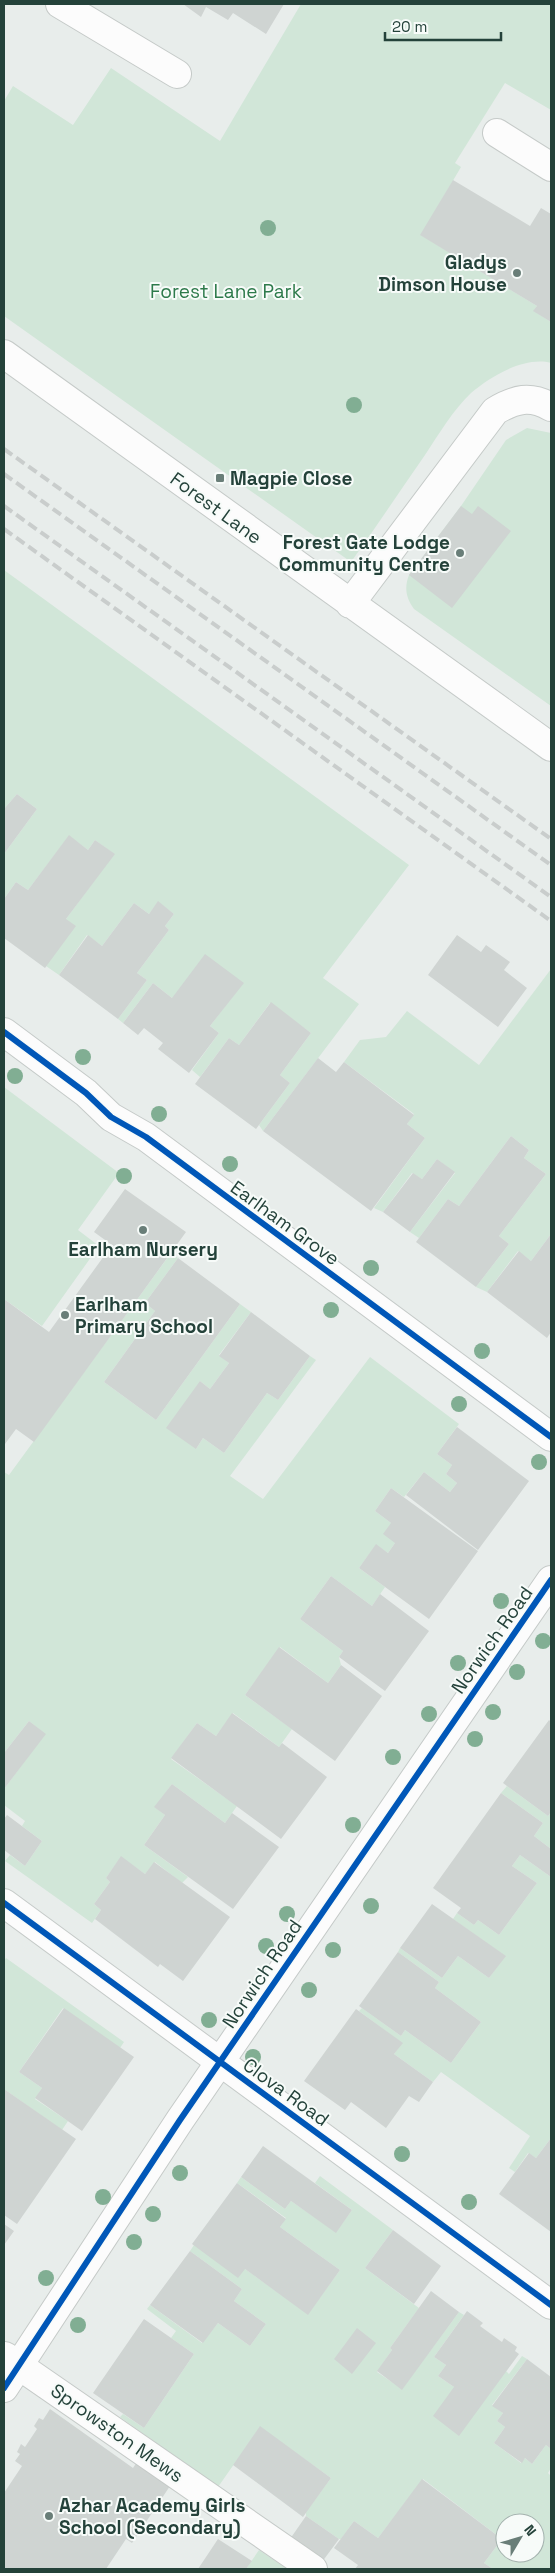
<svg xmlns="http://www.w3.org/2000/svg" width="555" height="2573" viewBox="0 0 555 2573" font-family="'Space Grotesk',sans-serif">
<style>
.green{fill:#d1e6d8;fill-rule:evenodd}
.building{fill:#cfd4d2}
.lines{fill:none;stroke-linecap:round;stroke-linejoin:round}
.minor-casing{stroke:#c5cac8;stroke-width:30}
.minor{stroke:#fcfcfc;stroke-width:28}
.rail{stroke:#c9cdcc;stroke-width:4;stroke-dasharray:10 5;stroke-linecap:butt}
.cycleway-casing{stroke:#f7fbf9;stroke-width:9}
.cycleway{stroke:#0057b8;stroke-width:6}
.tree{fill:#81ae93}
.poi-dot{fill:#697e78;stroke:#f7fbf9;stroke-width:2}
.labels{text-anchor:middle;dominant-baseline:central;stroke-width:4;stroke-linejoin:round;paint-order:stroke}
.poi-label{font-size:19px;font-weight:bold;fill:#24423a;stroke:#f7fbf9;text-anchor:start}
.park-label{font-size:19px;fill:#2d7a4b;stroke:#f7fbf9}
.street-label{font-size:19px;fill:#24423a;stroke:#f7fbf9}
</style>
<rect width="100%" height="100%" fill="#e8edeb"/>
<path class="green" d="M301,4H551V110L505,83L455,163L461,167L421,235L537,306L534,311L551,322V363C525,356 491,376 471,393C453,410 439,434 425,455C400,491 376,527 351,562L4,316V101L13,86L73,125L111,68L220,141Z
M527,428L551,433V706L414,609C406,598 404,588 409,575L461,506L506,440Z
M4,570L409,865L323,978L359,1004L263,1131L259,1125L290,1083L280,1075L311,1033L270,1003L239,1045L229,1038L200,1077L192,1070L219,1033L210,1026L243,983L172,998L153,983L123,1023L118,1019L147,980L137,973L169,930L165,926L174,914L158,902L149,914L134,903L102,946L87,935L59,975L46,966L66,919L114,854L95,840L88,850L69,836L28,890L16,882L4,899V854L37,809L17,794L4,809Z
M551,969V1234L531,1261L518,1251L487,1292L476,1287L509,1244L499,1236L546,1174L524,1158L529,1150L511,1136L459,1206L448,1199L419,1238L410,1232L455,1173L437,1159L422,1179L412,1173L383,1212L374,1208L425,1138L407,1124L414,1114L344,1062L360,1040L386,1037L407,1011L479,1065Z
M4,1087L119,1173L78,1230L99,1246L42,1326L4,1299Z
M171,1253L178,1258L145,1303L155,1311L104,1382L156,1420L240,1304L251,1312L219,1355L229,1363L210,1389L200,1381L196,1449L203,1438L224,1453L267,1393L278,1400L310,1356L316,1360L230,1476L263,1499L370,1357L459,1424L437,1454L452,1465L446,1474L457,1483L450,1492L424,1472L404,1497L391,1488L375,1511L391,1523L395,1543L388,1553L376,1545L359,1568L385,1587L372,1606L331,1576L300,1619L343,1651L339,1657L341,1665L328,1683L280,1647L245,1695L292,1729L279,1747L233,1713L216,1736L197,1723L171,1759L237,1806L225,1823L172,1784L155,1807L165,1815L144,1845L188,1877L182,1883L155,1862L145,1874L121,1857L106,1878L110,1882L94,1904L101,1910L92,1923L5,1861L10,1855L25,1866L42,1841L22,1826L25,1821L4,1805V1789L45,1734L29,1721L4,1753V1472L9,1475Z
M507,1786L548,1816L551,1812V1849L534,1836L543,1823L501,1793Z
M520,1855L551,1877V2138L536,2158L528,2153L515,2172L509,2168L530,2136L441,2072L433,2082L394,2054L402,2043L359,2011L362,2008L401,2036L405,2030L451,2063L481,2022L435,1988L439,1982L398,1952L400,1948L442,1978L458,1956L489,1978L505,1956L453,1919L457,1913L474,1925L478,1920L499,1935L537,1883L512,1866Z
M6,1958L124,2042L120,2048L63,2008L19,2072L42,2088L35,2099L68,2121L62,2130L4,2089V1961Z
M320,2176L393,2230L365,2268L419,2308L390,2348L392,2350L377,2372L402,2389L459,2312L464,2315L434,2357L446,2365L438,2376L454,2387L506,2371L509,2374L522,2356L527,2359L492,2405L503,2413L497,2421L505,2427L494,2443L521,2463L525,2458L532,2464L546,2445L551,2449V2468L548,2473L551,2476V2569H493L484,2563L502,2539L423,2479L378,2538L354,2521L341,2539H339L306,2516V2512L331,2478L260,2427L218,2487L120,2417L123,2414L144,2428L194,2354L171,2338L176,2331L147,2309L150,2305L202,2343L218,2323L250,2346L266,2324L234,2301L242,2289L190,2251L194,2245L245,2269L308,2314L340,2270L280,2227L286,2218L237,2183L241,2177L285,2209L291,2201L336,2232L352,2210L315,2183ZM505,2523H535V2553H505Z
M259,2550L287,2569H246Z"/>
<path class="building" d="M183,4H284L266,34L233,13L228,20L206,7L201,17Z
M453,180L530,226L541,208L551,214V322L533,311L537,306L420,235Z
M461,506L472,514L478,506L511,531L452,608L409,575Z
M17,794L37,809L4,854V809Z
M69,835L88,850L95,840L115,854L66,919L76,926L45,968L4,938V899L16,882L28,890Z
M158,901L174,914L165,926L169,930L137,973L147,980L118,1019L59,975L88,935L102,946L134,903L149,914Z
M457,935L481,952L486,945L510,962L504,970L527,988L498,1027L428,975Z
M205,954L244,983L210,1026L219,1033L189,1073L158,1049L163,1043L144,1028L138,1035L123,1023L153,983L172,998Z
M271,1002L311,1033L280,1075L290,1083L256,1129L195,1084L229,1038L239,1045Z
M318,1058L336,1072L344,1062L414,1115L407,1124L425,1138L371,1211L263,1131Z
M511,1136L529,1150L524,1158L546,1174L499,1236L509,1244L476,1287L416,1242L448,1199L459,1206Z
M437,1159L455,1172L410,1232L383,1212L413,1173L422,1179Z
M125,1189L186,1232L34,1442L16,1429L5,1444L4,1299L49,1332L112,1245L94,1232Z
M551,1234V1332L547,1338L487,1292L519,1251L531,1261Z
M178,1258L240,1304L156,1420L104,1382L155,1311L145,1303Z
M251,1312L310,1356L278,1400L267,1393L224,1453L203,1438L196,1449L166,1428L200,1381L210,1389L229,1363L219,1356Z
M457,1427L529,1481L478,1550L406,1495L424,1472L450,1492L457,1483L446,1474L452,1465L437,1454Z
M391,1488L478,1551L429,1619L359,1568L376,1544L388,1553L395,1543L383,1534L391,1523L375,1511Z
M331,1576L372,1606L380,1594L429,1631L385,1691L339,1657L343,1651L300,1619Z
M279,1647L328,1683L341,1665L382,1696L335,1761L245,1695Z
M232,1713L279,1747L282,1743L327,1777L281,1839L171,1758L197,1723L216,1736Z
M549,1720L551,1722V1812L548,1816L503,1783Z
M29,1721L46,1734L4,1789V1753Z
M172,1784L225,1823L232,1813L279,1847L233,1909L144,1845L165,1815L154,1807Z
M501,1793L543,1823L534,1836L551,1849V1877L520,1855L512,1866L537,1883L499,1935L478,1920L474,1925L457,1913L461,1908L433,1888Z
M7,1815L42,1841L25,1866L4,1850V1819Z
M121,1856L145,1874L154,1862L230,1917L183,1981L160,1964L158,1967L95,1919L101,1910L94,1904L110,1882L106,1878Z
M432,1904L506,1956L489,1978L458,1956L442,1978L400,1948Z
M398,1952L439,1982L435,1988L481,2022L451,2063L405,2030L401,2036L359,2006Z
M64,2008L134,2057L82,2131L35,2098L42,2088L19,2072Z
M356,2009L403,2043L394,2054L433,2082L419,2102L409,2096L386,2128L351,2102L345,2110L304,2081Z
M4,2089L76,2139L17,2224L4,2215Z
M551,2138V2232L499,2194L529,2153L536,2158Z
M263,2146L352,2210L336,2233L291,2201L285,2209L241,2177Z
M237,2183L286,2219L280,2227L340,2270L308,2315L245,2269L238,2278L192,2244Z
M4,2224L14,2231L4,2245Z
M393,2230L441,2266L414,2304L365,2268Z
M190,2251L242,2289L234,2301L266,2324L250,2346L218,2323L203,2343L150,2305Z
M431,2291L459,2312L402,2390L377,2371L392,2350L390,2348Z
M467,2311L483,2323L480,2326L502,2342L504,2338L517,2347L515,2351L519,2354L459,2436L433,2416L454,2387L438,2376L446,2365L434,2357Z
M144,2319L194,2354L144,2428L93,2393Z
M357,2328L376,2343L352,2374L334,2359Z
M527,2359L551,2377V2449L546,2445L532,2464L525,2458L522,2463L494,2443L505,2427L497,2421L503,2413L492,2406Z
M50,2409L133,2468L137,2462L170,2486L132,2543L126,2539L106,2569H4V2493L22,2466L15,2461L20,2454L17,2452L21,2444L25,2447L37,2429L34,2426L39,2418L43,2420Z
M260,2426L331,2478L303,2517L233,2465Z
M422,2479L502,2539L484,2563L493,2569H355L358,2565L334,2548L354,2521L378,2538Z
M306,2516L339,2539L322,2562L290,2539Z
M218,2539L252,2561L246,2569H198Z"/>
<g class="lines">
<g class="minor-casing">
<path id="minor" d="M60,4L177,74
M497,133L551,167
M4,354L551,747
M350,604L495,411C515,399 530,395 551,407
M4,1032L86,1093L111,1117L146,1137L551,1437
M4,1903L551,2305
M5,2356L313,2569
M4,2388L180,2120L551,1580"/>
</g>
<use href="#minor" class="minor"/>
<path class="rail" d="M4,449L551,839
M4,474L551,865
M4,506L551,897
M4,529L551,921"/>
<g class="cycleway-casing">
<path id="cycleway" d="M4,1032L86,1093L111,1117L146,1137L551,1437
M4,1903L551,2305
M4,2388L180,2120L551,1580"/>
</g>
<use href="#cycleway" class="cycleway"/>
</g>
<g class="tree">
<circle cx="268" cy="228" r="8"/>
<circle cx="354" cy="405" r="8"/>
<circle cx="83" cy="1057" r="8"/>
<circle cx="15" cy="1076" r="8"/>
<circle cx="159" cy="1114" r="8"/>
<circle cx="230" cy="1164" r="8"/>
<circle cx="124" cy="1176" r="8"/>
<circle cx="371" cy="1268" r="8"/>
<circle cx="331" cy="1310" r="8"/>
<circle cx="482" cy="1351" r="8"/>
<circle cx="459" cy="1404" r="8"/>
<circle cx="539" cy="1462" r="8"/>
<circle cx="501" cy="1601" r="8"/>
<circle cx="543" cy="1641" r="8"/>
<circle cx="458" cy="1663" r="8"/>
<circle cx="517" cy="1672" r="8"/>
<circle cx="493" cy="1712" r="8"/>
<circle cx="429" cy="1714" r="8"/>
<circle cx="475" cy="1739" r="8"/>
<circle cx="393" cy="1757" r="8"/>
<circle cx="353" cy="1825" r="8"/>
<circle cx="371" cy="1906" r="8"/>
<circle cx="287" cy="1914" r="8"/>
<circle cx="266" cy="1946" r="8"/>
<circle cx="333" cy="1950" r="8"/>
<circle cx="309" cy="1990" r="8"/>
<circle cx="209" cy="2020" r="8"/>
<circle cx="253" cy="2057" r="8"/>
<circle cx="402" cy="2154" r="8"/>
<circle cx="180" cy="2173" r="8"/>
<circle cx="103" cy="2197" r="8"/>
<circle cx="469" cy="2202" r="8"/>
<circle cx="153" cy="2214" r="8"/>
<circle cx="134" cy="2242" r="8"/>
<circle cx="46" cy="2278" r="8"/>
<circle cx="78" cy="2325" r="8"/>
</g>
<g class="poi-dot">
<circle cx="517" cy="273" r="5"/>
<rect x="215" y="473" width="10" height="10" rx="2.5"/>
<circle cx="460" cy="553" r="5"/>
<circle cx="143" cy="1230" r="5"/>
<circle cx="65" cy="1315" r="5"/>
<circle cx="49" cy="2516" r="5"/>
</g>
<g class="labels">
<g class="poi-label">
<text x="507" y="262" text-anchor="end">Gladys<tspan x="507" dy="22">Dimson House</tspan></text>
<text x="230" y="478">Magpie Close</text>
<text x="450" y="542" text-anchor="end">Forest Gate Lodge<tspan x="450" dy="22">Community Centre</tspan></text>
<text x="143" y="1249" text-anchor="middle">Earlham Nursery</text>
<text x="75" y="1304">Earlham<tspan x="75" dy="22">Primary School</tspan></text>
<text x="59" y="2505">Azhar Academy Girls<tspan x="59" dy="22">School (Secondary)</tspan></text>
</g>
<g class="park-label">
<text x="226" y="291">Forest Lane Park</text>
</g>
<g class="street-label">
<text transform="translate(216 508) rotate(36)">Forest Lane</text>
<text transform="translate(285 1223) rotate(36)">Earlham Grove</text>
<text transform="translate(492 1640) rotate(-55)">Norwich Road</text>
<text transform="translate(262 1974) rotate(-56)">Norwich Road</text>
<text transform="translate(286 2092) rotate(36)">Clova Road</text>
<text transform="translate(117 2433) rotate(35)">Sprowston Mews</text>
</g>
</g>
<rect width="555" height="2573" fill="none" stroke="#24423a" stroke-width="10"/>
<g transform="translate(520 2538) rotate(52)"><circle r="24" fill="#f7fbf9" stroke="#a3b1ad"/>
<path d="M0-4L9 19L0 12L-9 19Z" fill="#697e78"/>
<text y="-8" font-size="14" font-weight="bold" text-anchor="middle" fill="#24423a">N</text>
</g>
<path d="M385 32v8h116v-8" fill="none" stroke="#24423a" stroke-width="2.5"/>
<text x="392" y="32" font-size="15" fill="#24423a" stroke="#f7fbf9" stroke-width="4" paint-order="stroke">20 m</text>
</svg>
